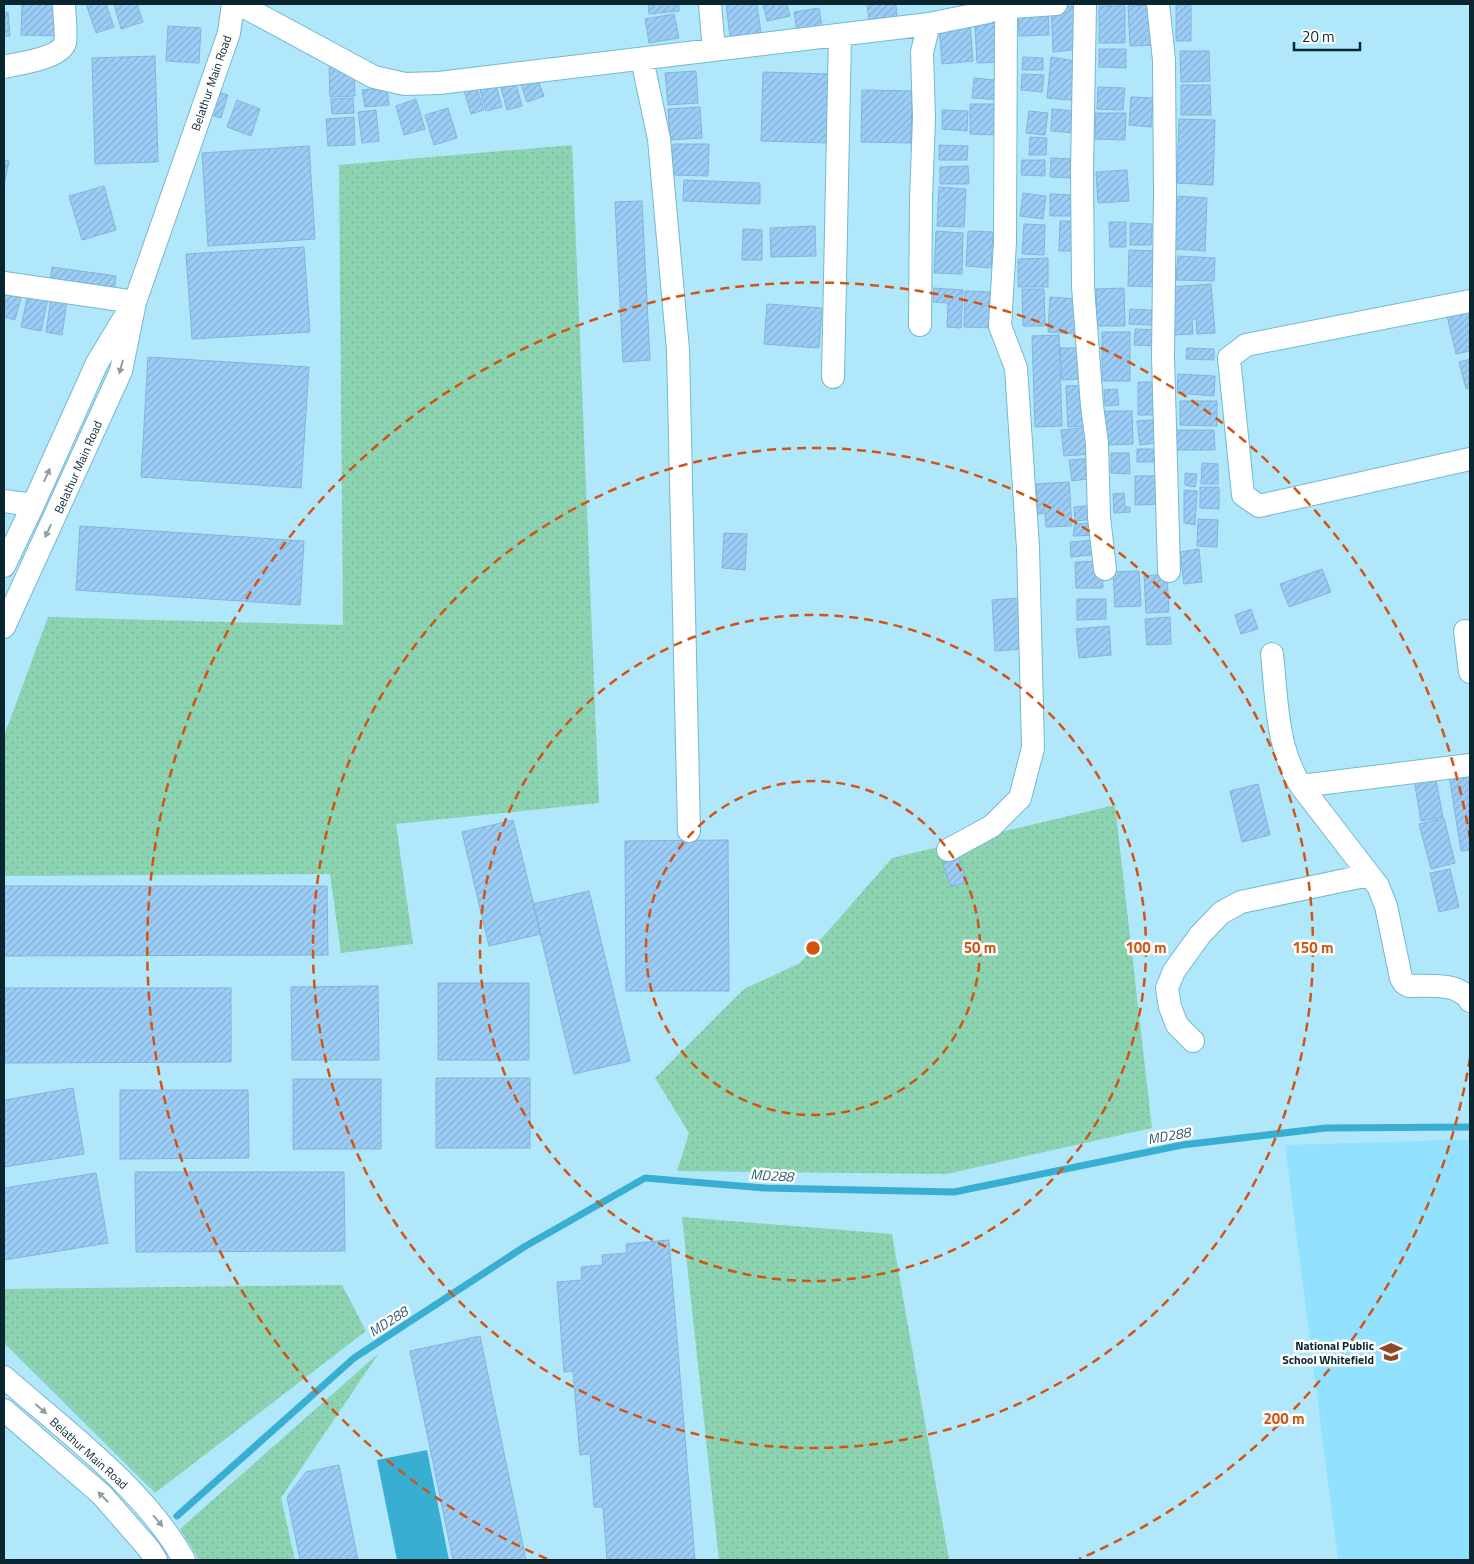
<svg xmlns="http://www.w3.org/2000/svg" width="1474" height="1564" font-family="'Titillium Web',sans-serif">
<style>
.built{fill:#92e1fe}
.grass{fill:url(#grass-dots)}
.water{fill:#39aed3}
.lines{fill:none;stroke-linecap:round;stroke-linejoin:round}
.stream{stroke:#39aed3;stroke-width:7}
.building{fill:url(#building-hatch);stroke:#83b4dc}
.minor-casing{stroke:#75b8d1;stroke-width:24}
.minor{stroke:#fff;stroke-width:22}
.oneway{fill:#909da2}
.ring{fill:none;stroke:#d25410;stroke-width:2.5;stroke-dasharray:9 6}
.labels{text-anchor:middle;dominant-baseline:central;stroke-width:5;stroke-linejoin:round;paint-order:stroke}
.street-label{font-size:12px;fill:#092630;stroke:#fefefe}
.poi-label{font-size:12px;font-weight:bold;fill:#092630;stroke:#fefefe;text-anchor:end}
.water-label{font-size:14px;font-style:italic;fill:#2d5c6d;stroke:#fefefe}
.centre{fill:#d25410;stroke:#fefefe;stroke-width:2.5}
.ring-label{font-size:15px;text-anchor:middle;font-weight:bold;fill:#d25410;stroke:#fefefe;stroke-width:5;stroke-linejoin:round;paint-order:stroke}
</style>
<defs>
<pattern id="grass-dots" width="8" height="8" patternUnits="userSpaceOnUse" patternTransform="scale(1.25)"><rect width="8" height="8" fill="#8cd3b2"/><path d="M2 2h.1M6 6h.1" fill="none" stroke="#77b599" stroke-width="1.8" stroke-linecap="round"/></pattern>
<pattern id="building-hatch" width="6" height="6" patternUnits="userSpaceOnUse" patternTransform="scale(1.25)"><rect width="6" height="6" fill="#9ccdf6"/><path d="M-1 1l2-2M0 6l6-6M5 7l2-2" fill="none" stroke="#85b0d3"/></pattern>
</defs>
<rect width="100%" height="100%" fill="#b1e7fb"/>
<path class="built" d="M1453,1140H1470V1560H1338L1285,1145Z"/>
<path class="grass" d="M572,145L599,803L396,824L413,944L341,953L330,874L4,876V736L48,617L343,625L339,165Z
M1115,805L1152,1128L946,1174L677,1171L689,1133L655,1078L744,989L800,963L892,858Z
M682,1217L892,1234L949,1560H719Z
M342,1285L366,1331L155,1493L4,1343V1289Z
M379,1353L281,1498L295,1560H199L180,1529Z"/>
<path class="water" d="M427,1450L449,1560H397L377,1460Z"/>
<g class="lines">
<path class="stream" d="M177,1516L354,1358L524,1247L645,1178L765,1188L954,1192L1182,1145L1326,1128L1470,1127"/>
</g>
<path class="building" d="M22,4H62L61,36L21,35Z
M86,4H106L114,27L96,33Z
M114,4H137L143,22L121,29Z
M648,4H679V11L649,14Z
M726,4H757L761,33L730,37Z
M763,4H787L790,16L767,21Z
M867,4H896L897,17L869,20Z
M1176,4H1191V41H1176Z
M1158,5L1159,45L1130,46L1128,6Z
M1080,6L1081,49L1053,52L1051,7Z
M1099,6H1125V43H1099Z
M819,8L822,27L797,31L794,12Z
M1048,11L1049,35L1019,36L1018,12Z
M8,12L10,36H4V13Z
M674,14L679,38L649,43L645,19Z
M1004,23L1005,62L977,63L975,24Z
M970,25L973,61L942,64L939,27Z
M168,26L201,28L199,63L166,61Z
M1099,49H1126V68L1099,67Z
M1180,51H1209L1210,81L1181,82Z
M155,56L158,162L95,164L92,58Z
M1023,57L1043,58V70H1022Z
M1051,57L1081,62L1080,101L1047,98Z
M354,67L355,96L330,97L329,68Z
M696,71L698,103L668,105L665,73Z
M535,72L544,96L527,102L519,78Z
M763,72L830,74L829,143L761,141Z
M1022,74L1044,75L1042,92L1021,90Z
M974,78L1005,81L1003,100L972,98Z
M515,80L522,106L507,110L500,84Z
M476,85L484,110L471,114L464,90Z
M496,85L502,107L486,111L480,90Z
M1181,85H1210L1211,115H1181Z
M387,87L389,105L365,107L362,90Z
M1098,87L1125,88L1123,110L1097,109Z
M862,90L912,91L911,143L861,142Z
M215,91L228,95L221,118L208,114Z
M1131,97L1153,98L1151,127L1129,125Z
M353,98L354,113L332,114L331,99Z
M416,99L425,129L404,135L396,106Z
M237,100L260,109L251,136L227,127Z
M970,104H1000V135L970,134Z
M700,107L702,138L670,140L668,109Z
M448,108L457,138L434,145L425,115Z
M1052,109L1076,111L1075,133L1051,131Z
M376,110L379,141L362,143L358,112Z
M942,110L968,111L967,131L942,129Z
M1029,111L1048,113L1045,135L1026,133Z
M1095,113H1126L1125,140L1095,139Z
M354,117L355,145L328,146L326,119Z
M1179,119L1215,120L1213,185L1177,183Z
M1030,137L1047,138L1046,155H1029Z
M673,144H709L708,176L672,175Z
M939,145L968,146L967,160H939Z
M309,146L315,239L208,246L202,153Z
M1051,158L1074,159V178L1050,177Z
M4,160L9,161L4,184Z
M1022,160H1045V176L1021,175Z
M968,166L969,184H940V167Z
M1127,170L1129,201L1098,203L1096,172Z
M684,180L760,183V204L683,201Z
M104,186L116,230L82,240L69,196Z
M939,187L966,189L964,227L937,226Z
M1023,193L1046,196L1043,219L1020,216Z
M1050,194L1075,195V216H1050Z
M1178,196L1207,198L1205,251L1175,249Z
M642,201L650,360L623,362L615,202Z
M1060,221H1078V251H1059Z
M1109,222H1126V247H1110Z
M1130,223L1152,224L1151,245H1130Z
M1024,224L1045,225L1044,255L1022,254Z
M815,226L816,256L771,257L770,228Z
M743,229L762,230V260H742Z
M936,231L963,233L962,274L934,273Z
M968,231L993,232L991,268L966,266Z
M304,247L310,332L192,339L186,254Z
M1129,250L1160,251L1159,287L1128,286Z
M1178,256L1215,258L1214,281L1176,280Z
M1048,258V287H1018V259Z
M52,267L116,276L114,291L50,282Z
M1211,284L1215,333L1197,334L1196,319H1192L1193,334L1174,335L1171,287Z
M934,288L963,290L961,328L947,327L948,303L933,302Z
M1124,288L1125,326H1097L1096,289Z
M1022,289H1044L1045,326H1023Z
M6,290L22,294L15,320L4,317V298Z
M965,291L992,292L991,328L964,327Z
M28,294L48,298L41,331L21,327Z
M1050,297L1077,299L1075,334L1048,332Z
M51,298L67,301L62,335L46,332Z
M767,304L822,308L819,348L764,344Z
M1130,309L1152,310V325L1129,324Z
M1470,311V351L1456,354L1447,316Z
M1135,329L1158,330L1157,346L1134,345Z
M1102,332H1130V381H1102Z
M1059,335L1062,426L1035,427L1032,336Z
M1060,348H1084L1086,379L1062,380Z
M1187,348L1214,349V360L1186,359Z
M148,357L309,367L301,488L141,477Z
M1470,359V388L1466,389L1459,362Z
M1178,374L1215,376L1214,396L1177,393Z
M1138,382H1155V415H1138Z
M1088,385L1091,426L1068,427L1066,386Z
M1117,389L1119,405L1105,406L1104,390Z
M1180,401H1217V426L1180,425Z
M1105,411H1132L1133,444L1107,445Z
M1153,420L1156,443L1140,445L1137,421Z
M1092,427V454L1064,456L1061,430Z
M1176,430H1214L1215,450H1176Z
M1137,449H1161V462H1137Z
M1111,453H1129L1130,474L1111,473Z
M1093,458L1096,478L1072,481L1069,460Z
M1202,463L1218,464V484H1201Z
M1185,473L1197,474L1195,487L1185,485Z
M1135,476H1161V504L1135,505Z
M1069,482L1072,526L1046,527L1045,513L1038,514L1036,484Z
M1200,487H1219V509L1200,508Z
M1184,490L1197,491L1195,525L1184,523Z
M1124,493L1125,507H1130V512L1114,513L1113,494Z
M1094,505L1096,519L1075,521L1074,507Z
M1198,519L1218,520L1217,547L1197,546Z
M1098,523V535L1073,536L1075,524Z
M80,526L304,541L300,605L76,590Z
M724,533L747,534L745,570L722,568Z
M1098,540L1099,554L1071,557L1070,542Z
M1199,549L1202,582L1184,584L1180,552Z
M1102,561L1103,588H1076L1075,562Z
M1322,569L1331,592L1289,607L1280,584Z
M1139,571L1141,606L1115,607L1113,572Z
M1167,574L1169,612L1146,613L1144,576Z
M1019,598L1022,649L995,651L992,600Z
M1077,599H1106V619L1077,620Z
M1251,609L1258,629L1241,634L1235,615Z
M1170,617L1171,644L1147,645L1145,619Z
M1109,626L1111,655L1079,658L1076,629Z
M1434,770L1443,817L1421,821L1413,774Z
M1470,772V850L1461,851L1449,775Z
M1258,784L1270,835L1242,842L1230,791Z
M1444,818L1455,863L1431,869L1419,824Z
M513,820L541,934L489,946L462,832Z
M728,840L729,991H626L625,841Z
M959,858L967,882L951,887L943,864Z
M1450,869L1459,907L1439,912L1430,873Z
M4,886H327L328,955L4,956Z
M589,891L630,1061L574,1074L533,904Z
M438,983H529V1060H438Z
M378,986L379,1060H292L291,987Z
M4,988H231V1062L4,1063Z
M436,1078H530V1148H436Z
M293,1079H381V1149H293Z
M73,1088L84,1154L4,1167V1100Z
M120,1090H248L249,1158L120,1159Z
M135,1172H344L345,1251L136,1252Z
M96,1173L108,1243L4,1260V1188Z
M669,1240L695,1560H607L603,1507H594L590,1454L580,1455L573,1371L564,1372L557,1282L582,1280L581,1267L603,1265L602,1255L627,1253L626,1244Z
M480,1336L526,1560H453L410,1351Z
M339,1465L358,1560H300L287,1497L306,1472Z"/>
<g class="lines">
<defs>
<path id="minor" d="M239,4L374,77L405,84L439,83L929,24L988,12L997,8L1056,4
M710,4L714,50
M1085,4L1082,171L1083,286L1092,406L1097,443L1099,517L1105,569
M1158,4L1164,60L1165,193L1163,356L1169,571
M642,59L659,139L678,350L689,831
M4,67C19,63 59,59 65,43C67,37 64,12 64,4
M4,283L135,302
M1470,301L1246,345L1229,358L1243,495L1259,506L1470,459
M920,325L921,199L924,118L922,52L929,24
M833,377L840,35
M4,501L33,505
M4,566L33,505L97,363L126,315
M4,627L121,371L135,302L229,33L233,4
M1465,631L1470,672
M1272,654C1277,699 1276,747 1301,786L1378,886L1386,906L1401,978L1404,983L1409,986C1429,986 1459,982 1470,1001
M1301,786L1470,765
M948,850L992,826L1020,798L1033,748L1028,548L1016,368L1000,326L1005,242L1006,8
M1193,1041L1177,1025L1170,1007L1167,988L1174,971L1200,935L1221,913L1241,902L1369,875
M4,1377C64,1430 146,1490 184,1560
M4,1410L102,1495L149,1549L156,1560"/>
</defs>
<use href="#minor" class="minor-casing"/>
<use href="#minor" class="minor"/>
</g>
<defs><path id="oneway-solid" d="M-6-.8H1V-3.2L6.5 0L1 3.2V.8H-6Z" transform="scale(1.25)"/></defs>
<g class="oneway">
<use href="#oneway-solid" transform="translate(121 367) rotate(105)"/>
<use href="#oneway-solid" transform="translate(47 475) rotate(-66)"/>
<use href="#oneway-solid" transform="translate(48 531) rotate(115)"/>
<use href="#oneway-solid" transform="translate(41 1409) rotate(41)"/>
<use href="#oneway-solid" transform="translate(103 1497) rotate(-135)"/>
<use href="#oneway-solid" transform="translate(158 1521) rotate(49)"/>
</g>
<g class="ring">
<circle cx="813" cy="948" r="167"/>
<circle cx="813" cy="948" r="333"/>
<circle cx="813" cy="948" r="500"/>
<path d="M1470 1058A666 666 0 0 1 1079 1559M547 1559A666 666 0 1 1 1470 838"/>
</g>
<defs>
<symbol id="school-bare" viewBox="-9 -9 18 18"><path d="M0-5L7-2L0 1L-7-2ZM-4 1L0 2.5L4 1V4Q0 6-4 4Z" fill="#8f4727" stroke="#fefefe" stroke-width="2.5" paint-order="stroke"/></symbol>
</defs>
<g fill-rule="evenodd">
<use href="#school-bare" x="1375" y="1336" width="32" height="32"/>
</g>
<g class="labels">
<g class="street-label">
<text transform="translate(211 83) rotate(-71)">Belathur Main Road</text>
<text transform="translate(78 467) rotate(-66)">Belathur Main Road</text>
<text transform="translate(89 1453) rotate(42)">Belathur Main Road</text>
</g>
<g class="poi-label">
<text x="1374" y="1345">National Public<tspan x="1374" dy="14">School Whitefield</tspan></text>
</g>
<g class="water-label">
<text transform="translate(1169 1135) rotate(-10)">MD288</text>
<text transform="translate(772 1175) rotate(3)">MD288</text>
<text transform="translate(388 1321) rotate(-33)">MD288</text>
</g>
</g>
<circle cx="813" cy="948" r="8" class="centre"/>
<g class="ring-label">
<text x="980" y="953">50 m</text>
<text x="1146" y="953">100 m</text>
<text x="1313" y="953">150 m</text>
<text x="1284" y="1424">200 m</text>
</g>
<rect width="1474" height="1564" fill="none" stroke="#092630" stroke-width="10"/>
<path d="M1294 42v8h66v-8" fill="none" stroke="#092630" stroke-width="2.5"/>
<text x="1302" y="42" font-size="15" fill="#092630" stroke="#fefefe" stroke-width="4" paint-order="stroke">20 m</text>
</svg>
